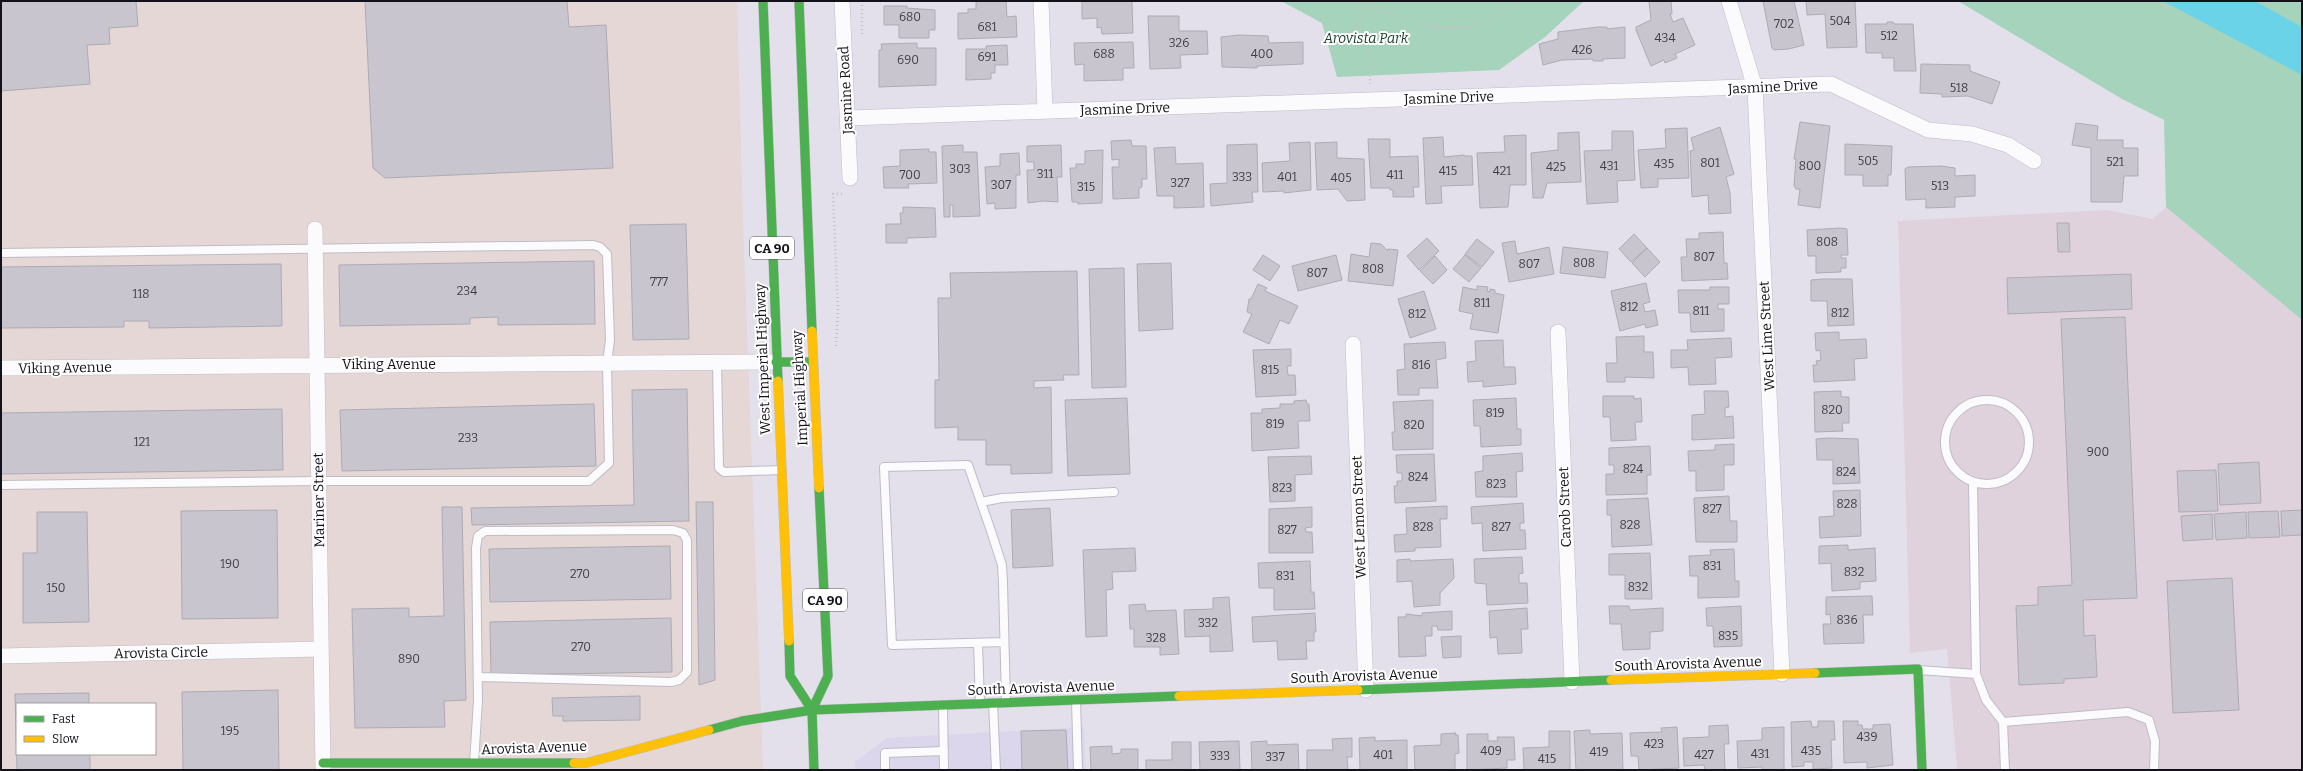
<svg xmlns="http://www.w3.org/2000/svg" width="2303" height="771" font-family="Bitter,serif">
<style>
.built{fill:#dbd6eb}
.industrial{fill:#e4d7d5;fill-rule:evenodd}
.education{fill:#e0d2dc}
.green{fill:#a6d3bc}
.water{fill:#6ad3e8}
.building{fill:#c8c5cf;stroke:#adabb4}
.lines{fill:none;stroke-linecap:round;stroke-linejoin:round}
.lane-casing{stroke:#bfbcc6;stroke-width:10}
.street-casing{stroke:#bfbcc6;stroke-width:16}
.fast-casing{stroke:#bfbcc6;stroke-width:10}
.slow-casing{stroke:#bfbcc6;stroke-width:10}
.path{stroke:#c2c1c5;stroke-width:2.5;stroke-dasharray:1 3;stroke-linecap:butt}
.lane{stroke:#fbfafc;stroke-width:8}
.street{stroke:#fbfafc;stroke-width:15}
.fast{stroke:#4caf50;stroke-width:9}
.slow{stroke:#ffc107;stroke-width:9}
.labels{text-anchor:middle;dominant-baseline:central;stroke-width:4;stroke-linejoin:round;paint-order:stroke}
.number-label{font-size:12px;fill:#403e46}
.shield{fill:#fff;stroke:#5a585e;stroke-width:1}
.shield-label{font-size:13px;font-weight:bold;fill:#131119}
.park-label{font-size:14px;font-style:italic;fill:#1a432b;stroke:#fff}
.street-label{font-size:14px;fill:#131119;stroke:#fff}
</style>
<rect width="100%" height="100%" fill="#e3e0ec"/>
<path class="built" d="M1084,727L1085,770H855V762L887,738Z"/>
<path class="industrial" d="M1,1H737L743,221L763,770H1ZM17,704H155V754H17Z"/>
<path class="education" d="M2166,207L2302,320V770H1957L1947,649L1910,653L1898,221L2107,210L2153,219Z"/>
<path class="green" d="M1281,1H1584L1545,37L1499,70L1337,77L1322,23Z
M1958,1H2302V320L2166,207L2164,120L2122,99Z"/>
<path class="water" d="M2163,1H2255L2302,27V75Z"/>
<path class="building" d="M1,1H136L138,26L109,28L110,44L87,45L90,84L1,91Z
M365,1H567L569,27L606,25L613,168L385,178L373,168Z
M976,1H1006L1007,17L1016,16L1017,37L958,39V13H968V9H976Z
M1082,1H1132L1133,33L1102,34L1101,27L1097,28V18L1082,19Z
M1649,1H1671L1672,14H1670L1673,22L1683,18L1695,45L1675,54L1677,58L1665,63L1664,60L1651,66L1636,30V27L1651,20Z
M1763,1H1794L1804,45L1789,49L1774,50L1772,48Z
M1806,1H1855L1857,47L1827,48L1825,14L1807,15Z
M884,6H907V8L935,10V30H929V38H899V25H884Z
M1148,16H1179V31H1207L1208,54L1180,55L1181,68L1150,69Z
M1887,22H1893L1894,24H1913L1916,71H1894V58H1882V53H1866L1865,24H1887Z
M1598,27H1607V29L1625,27V58L1603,59V61H1593V59L1562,60L1543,65L1539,44L1558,39V32Z
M1239,35L1268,36L1269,43L1303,42V64L1257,66V68L1222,67L1221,37Z
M1133,42L1134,68H1123V80L1084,81V64L1075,65L1074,43Z
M917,43V48H936V85L879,87V50H882L881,44Z
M1007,45L1008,65H995V73H991V79L966,80V49H986V46Z
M1921,64L1970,65V71L2000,82L1992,104L1968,96L1942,97V94L1920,93Z
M1800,122L1830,126L1820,208L1798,205L1800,189H1796L1794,185L1796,159H1794Z
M2076,123L2098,126L2097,140H2123V148H2138V176H2124L2122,202H2091V148L2072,145Z
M1720,127L1734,174L1726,177L1730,193L1731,213L1709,214L1708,195L1692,197L1690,151L1694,150L1691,138Z
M1687,128L1689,178L1658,179V187L1641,188L1638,150L1666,148L1665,129Z
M1612,131H1633L1635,180L1617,181L1618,202L1587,204L1584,151L1612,150Z
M1579,132L1581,182L1547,183L1543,198H1533L1531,153L1558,150V133Z
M1526,135V185H1510L1508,207L1480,208L1477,153L1505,152L1504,136Z
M1443,137L1444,157L1464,155V156H1472L1473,185L1441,186L1442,203L1426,204L1423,138Z
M1368,139H1390V157L1418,156L1419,187H1413L1414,197H1393V190H1390V188H1371Z
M1131,140L1132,146H1146L1147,179H1142V187L1139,188V198L1113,199L1112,167H1119V159L1112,160L1111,141Z
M1310,142L1311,190L1284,193V191L1263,192L1262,163L1290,161L1289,143Z
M1337,142V158L1364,159L1365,200L1347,201L1338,189L1317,190L1315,143Z
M1257,144L1258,192H1252L1253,202L1211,206L1210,184L1227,183V145Z
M1845,144L1892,146L1891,175H1888V186H1863V175H1845Z
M963,145V152H977L980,216L953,217V205H950V217H944L942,146Z
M1061,145L1062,177H1057L1058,202L1043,201L1028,203L1027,170H1034V162H1027V146Z
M1175,147L1176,164L1203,163L1204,207L1174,208V196H1157L1154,148Z
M929,149V152H936L937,183L908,184L909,188H884L883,167L900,166V150Z
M1103,150L1102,203L1078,204V202H1072L1070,168H1076V164H1085V151Z
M1019,153L1020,175H1016V208L995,209V203L987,204L985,167L1000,166V154Z
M1941,166L1955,168V176L1975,175V196L1955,197V207L1926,208V199L1906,200L1905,169L1908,167Z
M903,207L935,208L936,237L907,238V243H886V224H901L900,213H903Z
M2057,223H2069L2070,252H2058Z
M686,224L689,339L633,340L630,225Z
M1840,228L1847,229L1848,255H1841V258H1846V268H1841V272L1816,273V256H1808L1807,230Z
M1723,232L1724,263H1727L1728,279L1682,281L1681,257H1687L1686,239H1699V233Z
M1634,234L1647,248L1631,262L1619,249Z
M1427,238L1439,251L1419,270L1407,256Z
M1477,239L1494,252L1482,267L1465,254Z
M1515,241L1517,254L1549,247L1554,274L1509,282L1502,243Z
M1371,243L1381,244L1388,251V249L1398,250L1393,286L1348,281L1351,254L1369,257Z
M1563,247L1608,252L1605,278L1560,273Z
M1647,248L1660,262L1645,277L1632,263Z
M1263,255L1280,266L1270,281L1253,270Z
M1336,255L1342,280L1298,291L1292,266Z
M1465,255L1481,268L1469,282L1453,269Z
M1435,256L1447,270L1433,284L1420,271Z
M594,261L595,324L498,325V317L470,318V324L340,326L339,265Z
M1171,263L1173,329L1139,331L1137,264Z
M281,264L282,326L149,328V321H124V327L1,328V267Z
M1124,268L1126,387L1092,388L1089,269Z
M1077,271L1079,375H1063L1064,380L1034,381V388L1051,387L1052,473L1011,474V465H986V440H958V427L935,428V380H939L938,298H951L950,273Z
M2131,274L2132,309L2008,314L2007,278Z
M1823,279H1852L1854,325L1828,326L1827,301H1811V280Z
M1646,283L1650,302L1643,304L1645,312L1655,310L1658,325L1646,328L1645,324L1620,331L1611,291Z
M1258,284L1267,288L1265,291L1298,306L1289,324L1280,320L1269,344L1243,332L1252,314L1247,312L1249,299H1251Z
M1477,286L1488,287L1487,291L1490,292V289L1495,290V293L1504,295L1498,333L1470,329L1473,314L1459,311L1463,287L1477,290Z
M1710,287H1729V304H1718V309H1724V331L1691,332L1690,313H1679L1678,290H1710Z
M1424,291L1436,329L1410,338L1398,299Z
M2125,317L2137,598L2083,600L2084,636L2095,635L2097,677L2064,679V683L2019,685L2016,606L2038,605V587L2072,585L2061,319Z
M1839,332V340L1866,339L1867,358L1854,359L1855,380L1814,382L1813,365H1817L1816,361L1821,360L1820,350L1816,351L1815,333Z
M1644,336V352H1653L1654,378L1625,377V382H1607L1606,363H1617L1616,337Z
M1731,338L1732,357L1715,358L1716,384L1689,385L1688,367L1671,368V350H1688L1687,340Z
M1503,340L1504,367H1515L1516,384L1483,387V381L1468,382L1467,362L1476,361L1475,341Z
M1445,342L1446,358L1436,360L1438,388H1419V395H1398L1397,370L1405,369L1404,344Z
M1291,349V366H1287L1288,375H1295L1296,395L1256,397L1253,350Z
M687,389L689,521L472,525L471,508L634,505L632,390Z
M1704,391H1728L1729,407L1725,408V417L1733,416L1734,438L1692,440V415L1705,414Z
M1841,391V397H1849V423H1842L1843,431L1815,432L1814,392Z
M1603,396H1634V399L1641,398L1642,422H1635L1636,440L1611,441L1610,417H1603Z
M1127,398L1130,474L1068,476L1065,400Z
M1516,398L1517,429H1521V445L1481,447L1480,426H1474L1473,400Z
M1306,400L1307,404H1309L1310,421H1298L1299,448L1252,451L1251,413H1262V409L1280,408V404H1294V401Z
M1433,400V449L1393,450L1392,432H1395L1393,402Z
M594,404L596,466L342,471L340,410Z
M282,409L283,470L1,474V413Z
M1829,438L1858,439L1860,483L1833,484V460H1817L1816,439Z
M1734,444V465H1724V490L1696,491V471H1689L1688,451L1715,450V445Z
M1650,446L1651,475H1647V494L1606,495V474H1614V465H1609V448Z
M1522,453L1523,471L1516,472L1517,497H1476L1475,472L1483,471V456Z
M1434,454L1436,501L1395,503L1394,486H1397V481H1402V473H1397L1396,455Z
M1311,456L1312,474L1295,475V501L1270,502L1268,457Z
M2259,462L2261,503L2220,505L2218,464Z
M2216,470L2218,511L2179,512L2177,471Z
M1860,490L1861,536L1820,538L1819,517L1834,516L1833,491Z
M1729,496L1730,521H1737V542H1696L1694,498Z
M1648,498L1652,545L1612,547L1611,515H1607V500Z
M696,502H713L715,680L699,685Z
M1523,503L1524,523H1520V530H1525L1526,549L1483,551L1482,523L1472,524L1471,507Z
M1447,506V519H1440L1441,547L1415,548V551L1395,552L1394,535L1407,534L1406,508Z
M442,507H462L466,700L444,701L445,727L355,728L352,609L409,608V617L444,616Z
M1312,507V527L1305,528L1306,532H1312L1313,553H1269V509Z
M1050,508L1053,566L1013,568L1011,510Z
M277,510L278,618L182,619L181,511Z
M2302,510V535L2282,536L2281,511Z
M2278,511L2280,537L2249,538L2248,512Z
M37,512H87L89,622L23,623V553H37Z
M2246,512L2247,538L2216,540L2214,514Z
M2212,514L2213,539L2183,541L2181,516Z
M1848,545V550L1875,548L1876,581L1860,582V589L1832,591L1831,563L1819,564V546Z
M670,546L671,599L490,602L489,549Z
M1135,548L1136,571L1112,572L1113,589L1106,590L1107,636L1086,637L1083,550Z
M1734,549L1735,581H1739V597L1698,598V576H1690L1689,556L1711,555L1710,550Z
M1650,553L1652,599H1625V575H1609V554Z
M1522,557L1523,573L1519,574V583H1527L1528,603L1487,605L1486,584L1475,583L1474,559Z
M1410,559V561L1453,559L1454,578L1440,593V605L1414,607L1412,581L1397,582V560Z
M1310,561L1311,592H1314L1315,609L1274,610V588H1259L1258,563Z
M2232,578L2239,710L2173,713L2167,581Z
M1872,596L1873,615H1863L1864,643L1824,644L1823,624H1831L1830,614L1826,615V597Z
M1229,597L1233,651L1210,652V636L1185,637L1184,610L1213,609V598Z
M1145,604L1146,611L1176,610L1179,654L1160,655V647H1134V629H1130L1129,605Z
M1609,606H1629L1630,610L1663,608V631L1650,632V649L1623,650L1621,624H1610Z
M1741,606L1742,646L1714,647L1713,626H1707L1706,608Z
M1527,608L1528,629H1521L1522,653L1498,654L1497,637L1490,638L1489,611Z
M1452,611V630H1438L1437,626H1432V636H1425L1426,656L1399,657L1398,617H1406V614L1422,616V613Z
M1315,613L1316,632H1314V641H1306L1307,659L1278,660L1277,641L1253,642L1252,617Z
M671,618L672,672L491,675L490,622Z
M1461,636V657L1443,658L1441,637Z
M278,690L279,770H183L182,692Z
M89,693V704H17V754H90V770H17L15,694Z
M640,696V720L563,721V716H553L552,698Z
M1811,721L1812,727H1818V721H1834L1835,740H1831L1832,768L1813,769V762H1804V766L1792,767L1791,722Z
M1843,721H1858V725H1862L1863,729H1873V725L1890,724L1893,765L1867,768V762L1844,763Z
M1728,725L1729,744H1724L1725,770H1705L1704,765L1684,766L1683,738L1709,737V726Z
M1677,727L1679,768L1639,770L1638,756H1631L1630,733L1662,732L1661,728Z
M1784,727V770H1762V767L1738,768L1737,741L1762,740V728Z
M1066,730L1068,770H1022L1021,731Z
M1590,730V734L1622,733L1623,770H1576L1574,731Z
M1549,731H1570V770H1524L1523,748L1549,747Z
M1456,733L1455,735H1458L1459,753L1455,754V770H1415L1414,746L1441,745V734Z
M1467,734H1488V741H1498L1497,737H1514L1515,760H1507V768L1467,770Z
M1375,737V741L1407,740V770H1360L1359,738Z
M1352,738V757H1347L1348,770H1307V750H1333L1332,739Z
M1239,741L1240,770H1200L1199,742Z
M1267,741V745L1298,744L1299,770H1252L1251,742Z
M1172,742H1191V770H1146V760H1172Z
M1112,746V754L1121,753V749H1138V770H1091L1090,747Z"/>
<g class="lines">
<defs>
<path id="lane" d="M1,253L593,245L600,247L607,254L610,340L607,363L609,463L589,481H319L1,485
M717,362L719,468L724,472L781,470
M1945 442a42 42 0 1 1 84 0a42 42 0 1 1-84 0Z
M981,502L1002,498L1114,492
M1004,642L892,645L884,467L968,465L991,531L1002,565L1003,583L1006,702
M978,643L980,704
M1918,670L1976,674L1973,482
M1976,674L1986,700L2003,722L2005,770
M1076,701L1078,770
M993,703L996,770
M943,706L944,770
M2003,722L2128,712L2149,720L2155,741L2154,770
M474,763L478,700L476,548L478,536L485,531L673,530L683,533L687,540V672L679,680L671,682L478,677
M885,770V753L944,751"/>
<path id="street" d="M842,1L850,178
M1041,1L1045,111
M1729,1L1755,88L1782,674
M848,118L1831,84L1928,130L1972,134L2008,145L2034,161
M315,229L323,770
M1558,332L1572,682
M1353,344L1366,690
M1,368L776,362
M1,656L321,649"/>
<path id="fast" d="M763,1L778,381
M799,1L812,331
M776,362H813
M789,641L790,676L812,710
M1815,673L1918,669L1922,770
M1358,690L1611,680
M709,730L742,721L812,710L1179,696
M323,763H574
M814,770L812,710L828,676L819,488"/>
<path id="slow" d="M812,331L819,488
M778,381L789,641
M1611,680L1815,673
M1179,696L1358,690
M574,763H586L709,730"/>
</defs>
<use href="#lane" class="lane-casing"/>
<use href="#street" class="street-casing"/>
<use href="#fast" class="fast-casing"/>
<use href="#slow" class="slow-casing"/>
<path class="path" d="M862,1V36
M1354,1C1415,21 1462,50 1518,1
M1369,6L1348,38L1370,51V84
M836,346L838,310L833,194H844"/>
<use href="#lane" class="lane"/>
<use href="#street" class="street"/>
<use href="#fast" class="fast"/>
<use href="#slow" class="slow"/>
</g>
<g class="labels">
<g class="number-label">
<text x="910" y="17">680</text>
<text x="1840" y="21">504</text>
<text x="1784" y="24">702</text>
<text x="987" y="27">681</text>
<text x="1889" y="36">512</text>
<text x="1665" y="38">434</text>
<text x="1179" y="43">326</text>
<text x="1582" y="50">426</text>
<text x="1104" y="54">688</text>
<text x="1262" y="54">400</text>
<text x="987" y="57">691</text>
<text x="908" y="60">690</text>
<text x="1959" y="88">518</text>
<text x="1868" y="161">505</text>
<text x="2115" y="162">521</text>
<text x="1710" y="163">801</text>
<text x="1664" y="164">435</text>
<text x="1609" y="166">431</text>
<text x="1810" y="166">800</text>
<text x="1556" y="167">425</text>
<text x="960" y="169">303</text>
<text x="1448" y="171">415</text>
<text x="1502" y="171">421</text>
<text x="1045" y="174">311</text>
<text x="910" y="175">700</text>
<text x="1395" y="175">411</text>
<text x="1242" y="177">333</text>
<text x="1287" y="177">401</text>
<text x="1341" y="178">405</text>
<text x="1180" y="183">327</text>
<text x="1001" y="185">307</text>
<text x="1940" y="186">513</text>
<text x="1086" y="187">315</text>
<text x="1827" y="242">808</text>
<text x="1704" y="257">807</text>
<text x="1584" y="263">808</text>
<text x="1529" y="264">807</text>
<text x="1373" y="269">808</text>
<text x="1317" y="273">807</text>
<text x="659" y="282">777</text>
<text x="467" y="291">234</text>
<text x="141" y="294">118</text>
<text x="1482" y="303">811</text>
<text x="1629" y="307">812</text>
<text x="1701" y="311">811</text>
<text x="1840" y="313">812</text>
<text x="1417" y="314">812</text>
<text x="1421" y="365">816</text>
<text x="1270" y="370">815</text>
<text x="1832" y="410">820</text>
<text x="1495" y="413">819</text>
<text x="1275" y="424">819</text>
<text x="1414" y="425">820</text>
<text x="468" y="438">233</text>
<text x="142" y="442">121</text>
<text x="2098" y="452">900</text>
<text x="1633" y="469">824</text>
<text x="1846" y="472">824</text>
<text x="1418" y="477">824</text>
<text x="1496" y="484">823</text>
<text x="1282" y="488">823</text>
<text x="1847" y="504">828</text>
<text x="1712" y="509">827</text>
<text x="1630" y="525">828</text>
<text x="1423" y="527">828</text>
<text x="1501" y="527">827</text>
<text x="1287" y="530">827</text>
<text x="230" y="564">190</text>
<text x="1712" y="566">831</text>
<text x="1854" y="572">832</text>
<text x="580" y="574">270</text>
<text x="1285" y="576">831</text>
<text x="1638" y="587">832</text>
<text x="56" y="588">150</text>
<text x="1847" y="620">836</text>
<text x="1208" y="623">332</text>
<text x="1728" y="636">835</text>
<text x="1156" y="638">328</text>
<text x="581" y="647">270</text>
<text x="409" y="659">890</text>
<text x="230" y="731">195</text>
<text x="1867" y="737">439</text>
<text x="1654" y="744">423</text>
<text x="1491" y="751">409</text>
<text x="1811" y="751">435</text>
<text x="1599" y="752">419</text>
<text x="1760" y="754">431</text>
<text x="1383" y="755">401</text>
<text x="1704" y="755">427</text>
<text x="1220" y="756">333</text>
<text x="1275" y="757">337</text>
<text x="1547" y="759">415</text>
</g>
<g class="shield">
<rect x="750" y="237" width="44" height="22" rx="3"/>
<rect x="803" y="589" width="44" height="22" rx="3"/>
</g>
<g class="shield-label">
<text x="772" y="248">CA 90</text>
<text x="825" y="600">CA 90</text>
</g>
<g class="park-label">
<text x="1366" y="38">Arovista Park</text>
</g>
<g class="street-label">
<text transform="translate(1773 87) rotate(-3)">Jasmine Drive</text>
<text transform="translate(846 90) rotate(-93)">Jasmine Road</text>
<text transform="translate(1449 98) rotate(-2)">Jasmine Drive</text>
<text transform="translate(1125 109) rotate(-2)">Jasmine Drive</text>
<text transform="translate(1767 336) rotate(-93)">West Lime Street</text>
<text transform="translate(763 359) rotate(-92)">West Imperial Highway</text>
<text x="389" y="364">Viking Avenue</text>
<text transform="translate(65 368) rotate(-1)">Viking Avenue</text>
<text transform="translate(800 388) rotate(-93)">Imperial Highway</text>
<text transform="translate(319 500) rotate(-91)">Mariner Street</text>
<text transform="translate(1565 507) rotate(-92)">Carob Street</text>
<text transform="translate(1359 517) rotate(-92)">West Lemon Street</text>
<text transform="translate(161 653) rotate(-1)">Arovista Circle</text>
<text transform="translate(1688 664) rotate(-2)">South Arovista Avenue</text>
<text transform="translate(1364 676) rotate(-2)">South Arovista Avenue</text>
<text transform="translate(1041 688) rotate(-2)">South Arovista Avenue</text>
<text transform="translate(534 748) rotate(-2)">Arovista Avenue</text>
</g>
</g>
<rect width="2303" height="771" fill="none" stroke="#131119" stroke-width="4"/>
<rect x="16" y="703" width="140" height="52" fill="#ffffff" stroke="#a1a0a3"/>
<rect x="24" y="716" width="20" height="6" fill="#4caf50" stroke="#a1a0a3"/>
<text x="52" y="723" font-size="12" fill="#131119">Fast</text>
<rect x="24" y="736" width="20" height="6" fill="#ffc107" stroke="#a1a0a3"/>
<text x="52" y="743" font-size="12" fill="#131119">Slow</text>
</svg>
